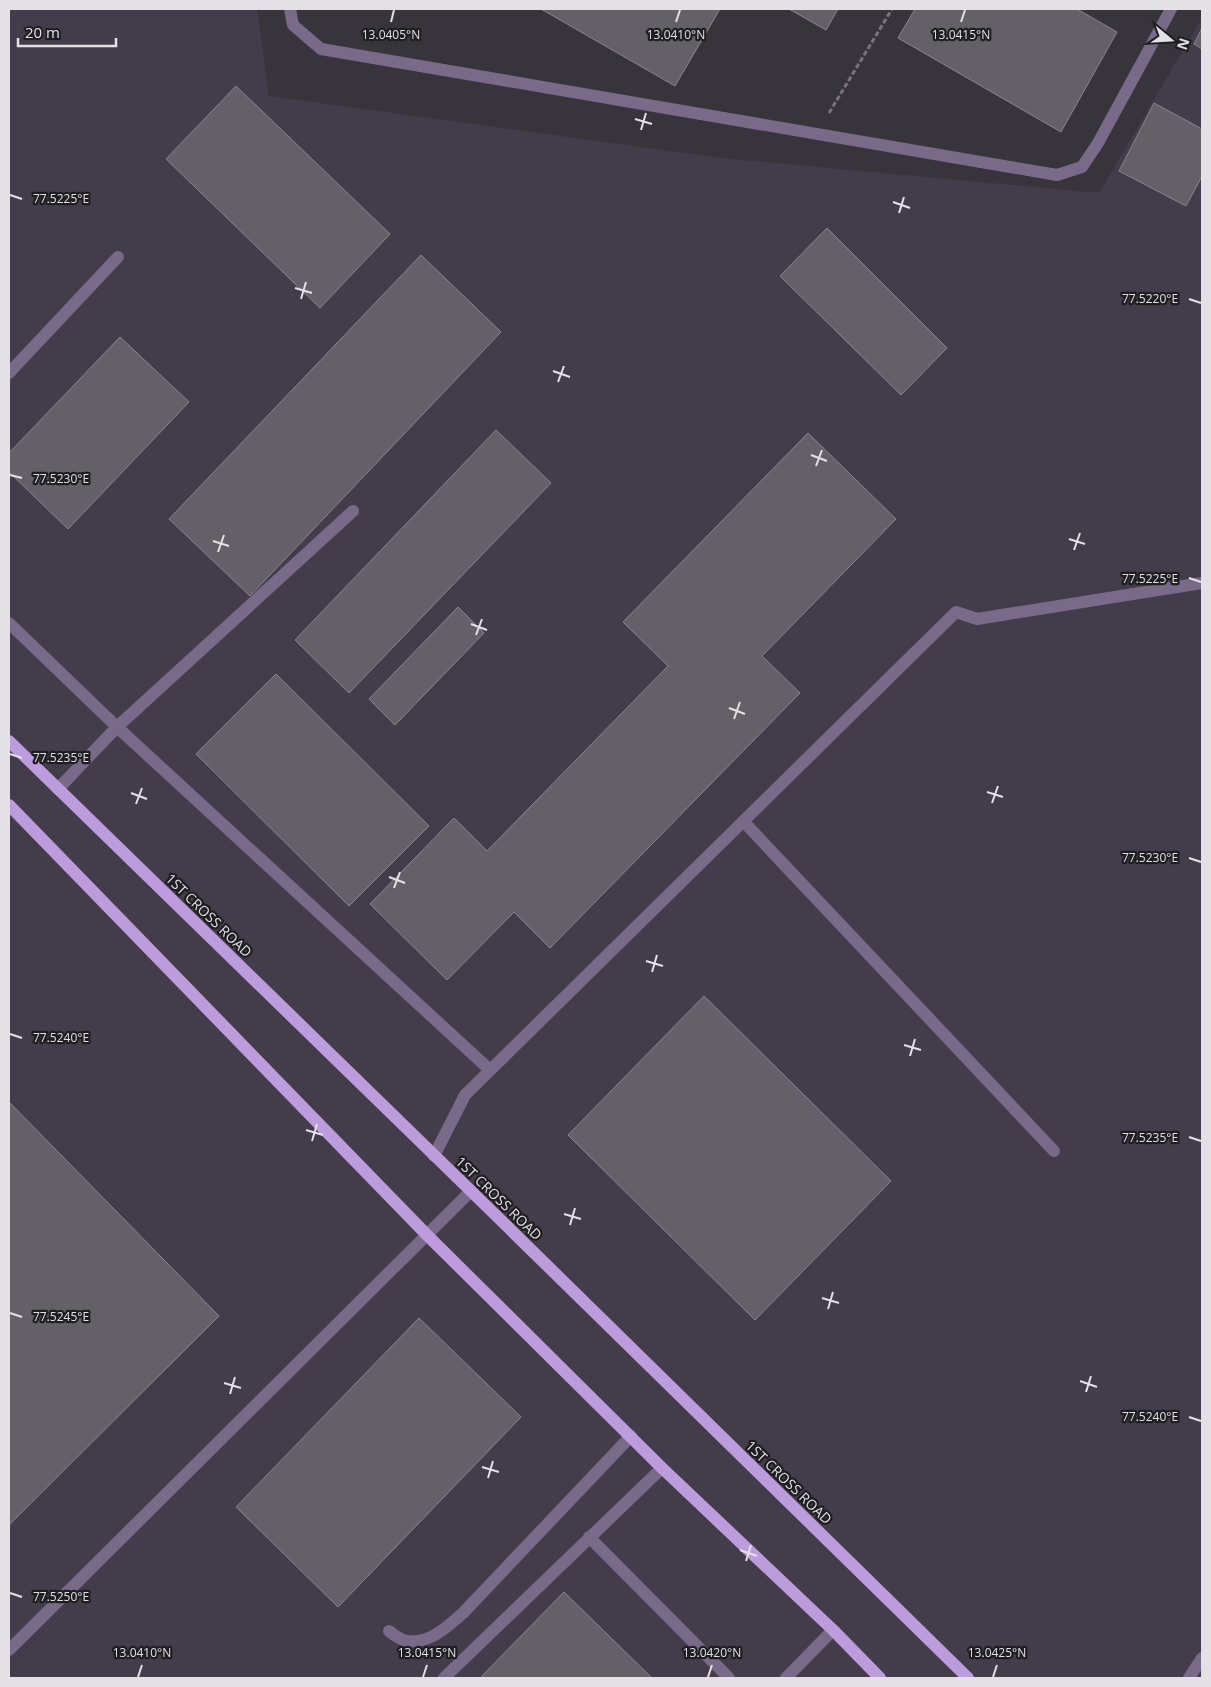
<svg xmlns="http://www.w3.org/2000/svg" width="1211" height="1687" font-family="'Open Sans',sans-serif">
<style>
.built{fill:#433c4a}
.building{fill:#646068;stroke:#8a858f}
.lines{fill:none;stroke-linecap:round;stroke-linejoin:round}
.path{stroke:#78747b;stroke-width:3;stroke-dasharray:5 2.5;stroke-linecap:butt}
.minor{stroke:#7a6a8a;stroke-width:12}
.major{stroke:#bd9cde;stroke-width:12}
.ticks{fill:none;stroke:#e3e1e6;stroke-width:2}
.labels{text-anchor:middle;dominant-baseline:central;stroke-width:4.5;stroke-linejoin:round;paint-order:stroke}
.street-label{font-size:14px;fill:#e3e1e6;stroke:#1e1d20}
.ticks-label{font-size:12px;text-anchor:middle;fill:#e3e1e6;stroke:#1e1d20;stroke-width:4.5;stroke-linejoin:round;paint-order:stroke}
</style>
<rect width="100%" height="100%" fill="#38343c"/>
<path class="built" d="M9,9H257L269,96L721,158L1099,193L1202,18V1678H9Z"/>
<path class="building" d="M541,9H720L675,86Z
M789,9H838L826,30Z
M915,9H1077L1117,32L1061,132L898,38Z
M1202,28V49L1194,44Z
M236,86L390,234L320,308L166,159Z
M1154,103L1202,129V176L1186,206L1119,171Z
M827,228L947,348L901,395L780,276Z
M421,255L501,332L250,596L169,519Z
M120,337L189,402L68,529L9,472V453Z
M496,430L551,483L349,693L295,640Z
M808,433L896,519L762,656L800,693L550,948L514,912L447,980L370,904L454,818L487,851L668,666L623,622Z
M458,607L484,633L395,725L369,699Z
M276,674L429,826L349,906L196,754Z
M704,996L891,1181L755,1320L568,1135Z
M9,1102L219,1316L9,1525Z
M419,1318L521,1417L338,1607L236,1507Z
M564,1592L652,1678H480Z"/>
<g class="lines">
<path class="path" d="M829,113L892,9"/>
<path class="minor" d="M290,9L293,25L321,49L1057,175L1082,167L1098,143L1171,9
M9,373L118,257
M9,623L117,727L353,511
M58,789L117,727L490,1070
M743,821L1054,1151
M434,1156L465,1095L956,612L977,619L1202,583
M589,1537L729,1678
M389,1631C394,1635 401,1640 407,1641C430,1644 447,1627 463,1613L631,1436
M9,1650L471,1191
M444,1678L662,1468
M786,1678L833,1630
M1189,1678L1202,1658"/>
<path class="major" d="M9,741L471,1191L968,1678
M9,805L427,1235L662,1468L833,1630L880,1678"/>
</g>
<path class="ticks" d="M391,22L394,10M676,22L680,10M961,22L965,10M635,119L652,124M641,130L646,113M10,195L22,199M893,202L910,208M899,213L904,197M295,288L312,293M301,299L306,282M1189,299L1201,303M553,371L570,377M558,382L564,366M811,455L827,461M816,466L822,450M10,475L22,478M1069,539L1085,544M213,541L229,546M1074,550L1080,533M218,552L224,535M1189,578L1201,582M471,624L487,630M476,635L482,619M729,708L745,714M734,719L740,702M10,754L22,758M987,792L1003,797M131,793L147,799M992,803L998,786M136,804L142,788M1189,858L1201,862M389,877L405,883M394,888L400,872M646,961L663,966M652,972L657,955M10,1034L22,1038M904,1045L921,1050M910,1056L915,1039M306,1130L323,1135M1189,1137L1201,1141M312,1141L317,1124M564,1214L581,1219M570,1225L575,1208M822,1298L839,1303M828,1309L833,1292M10,1313L22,1317M1080,1381L1097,1387M224,1383L241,1388M1086,1392L1091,1376M230,1394L235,1377M1189,1417L1201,1421M482,1467L499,1472M488,1478L493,1461M740,1550L757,1556M746,1561L751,1545M10,1593L22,1597M138,1677L142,1665M423,1677L427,1665M708,1677L712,1665M993,1677L997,1665"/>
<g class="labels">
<g class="street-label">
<text transform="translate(209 915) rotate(44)">1ST CROSS ROAD</text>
<text transform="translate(499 1198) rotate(44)">1ST CROSS ROAD</text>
<text transform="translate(789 1482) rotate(44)">1ST CROSS ROAD</text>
</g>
</g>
<g class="ticks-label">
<text x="391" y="39">13.0405°N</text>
<text x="676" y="39">13.0410°N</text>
<text x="961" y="39">13.0415°N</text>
<text x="61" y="203">77.5225°E</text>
<text x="1150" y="303">77.5220°E</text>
<text x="61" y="483">77.5230°E</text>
<text x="1150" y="583">77.5225°E</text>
<text x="61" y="762">77.5235°E</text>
<text x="1150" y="862">77.5230°E</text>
<text x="61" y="1042">77.5240°E</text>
<text x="1150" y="1142">77.5235°E</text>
<text x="61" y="1321">77.5245°E</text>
<text x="1150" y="1421">77.5240°E</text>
<text x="61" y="1601">77.5250°E</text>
<text x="142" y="1657">13.0410°N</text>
<text x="427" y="1657">13.0415°N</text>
<text x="712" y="1657">13.0420°N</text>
<text x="997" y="1657">13.0425°N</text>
</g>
<rect width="1211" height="1687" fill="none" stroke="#e3e1e6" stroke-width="20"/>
<g transform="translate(1171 40) rotate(108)" stroke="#1e1d20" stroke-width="4" paint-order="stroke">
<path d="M0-4L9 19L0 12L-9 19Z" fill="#e3e1e6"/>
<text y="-8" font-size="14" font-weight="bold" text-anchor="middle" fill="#e3e1e6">N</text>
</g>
<path d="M18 38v8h98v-8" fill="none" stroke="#e3e1e6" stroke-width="2.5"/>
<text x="25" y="38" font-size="15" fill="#e3e1e6" stroke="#1e1d20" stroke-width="4" paint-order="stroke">20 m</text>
</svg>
